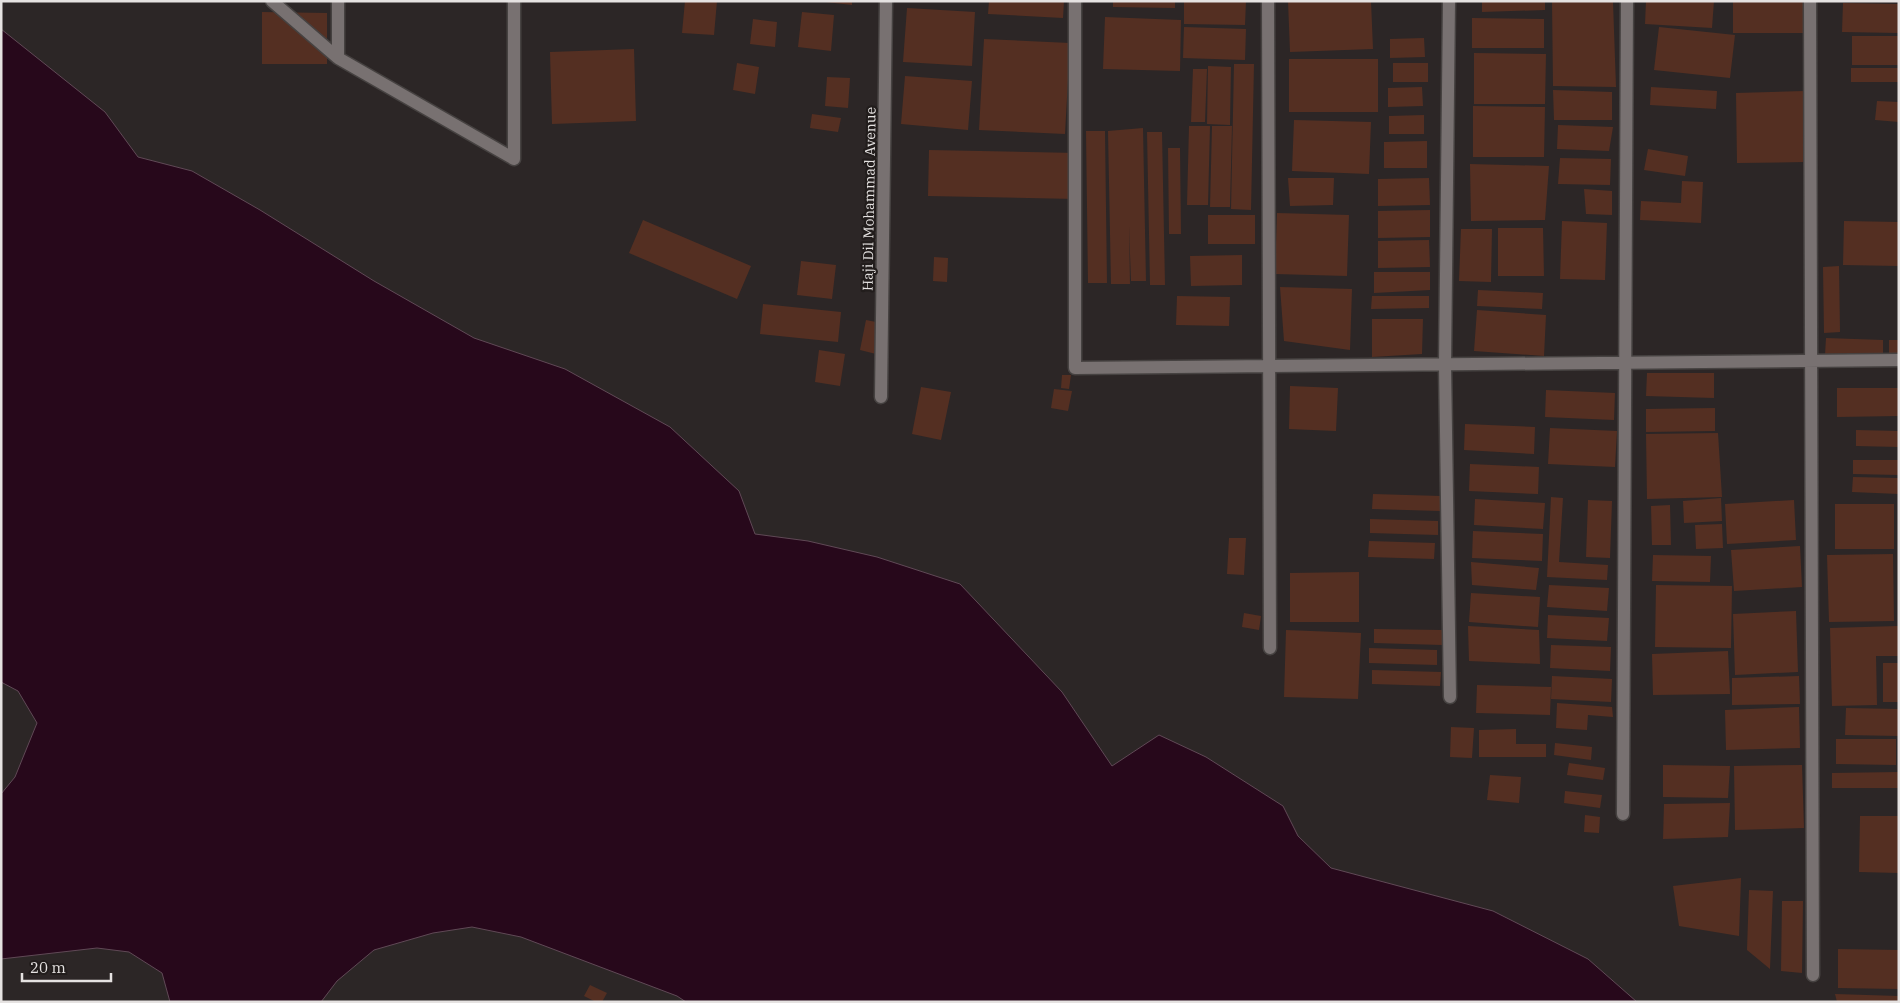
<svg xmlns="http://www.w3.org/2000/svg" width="1900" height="1003" font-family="'IBM Plex Serif',serif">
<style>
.water{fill:#27081b;stroke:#604956}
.building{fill:#542f22}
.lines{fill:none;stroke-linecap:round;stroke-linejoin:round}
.minor-casing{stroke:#464241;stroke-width:15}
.tertiary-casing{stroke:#464241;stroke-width:15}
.minor{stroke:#787171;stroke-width:12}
.tertiary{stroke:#787171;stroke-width:12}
.labels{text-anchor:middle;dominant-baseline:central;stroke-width:4.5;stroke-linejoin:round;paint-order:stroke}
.street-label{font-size:14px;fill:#e5e2e1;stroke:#221d1c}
</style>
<rect width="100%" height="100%" fill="#2c2626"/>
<path class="water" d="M1,29L105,112L138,157L192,171L260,210L374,281L474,338L565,369L670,427L739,491L755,534L808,541L877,557L960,584L1062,692L1112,766L1159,735L1206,757L1283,806L1298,836L1331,868L1493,911L1588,959L1637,1002H686L677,996L521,937L472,927L433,933L374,950L337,981L321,1002H170L162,973L129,952L97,948L1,959V794L15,777L37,723L18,691L1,682Z"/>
<path class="building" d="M685,1H717L714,35L682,33Z
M817,1H852V5Z
M989,1H1064L1063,18L988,14Z
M1113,1H1175V8L1113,7Z
M1184,1H1246L1245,25L1184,24Z
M1288,1H1371L1373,49L1290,52Z
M1482,1H1545V10L1482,12Z
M1646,1H1714L1712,28L1645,24Z
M1733,1H1804V33H1733Z
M1552,2H1613L1616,87L1553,86Z
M1843,3L1899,4V33L1842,32Z
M907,8L975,12L972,66L903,62Z
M262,12L327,13V64H262Z
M802,12L834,15L831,51L798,47Z
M1105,17L1181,20L1180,71L1103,69Z
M1472,18L1544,19V48H1472Z
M753,19L777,22L775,47L750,44Z
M1184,27L1246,29L1245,60L1183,58Z
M1659,27L1735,35L1730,78L1654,70Z
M1852,36H1899V65H1852Z
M1424,38L1425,57L1390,58V39Z
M984,39L1070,43L1065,134L979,130Z
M634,49L636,121L552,124L550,52Z
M1474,53L1546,54L1545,104H1474Z
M1289,59H1378V112H1289Z
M737,63L759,67L755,94L733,90Z
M1393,63H1428V82H1393Z
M1234,64H1254L1251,210L1231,209Z
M1208,66L1231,67L1230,125L1207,124Z
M1851,68H1899V82H1851Z
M1193,69H1207L1205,122H1191Z
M905,76L972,81L968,130L901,124Z
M827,77L850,78L848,108L825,106Z
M1422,87L1423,106L1388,107V88Z
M1651,87L1717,91L1716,109L1650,105Z
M1553,90L1612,92V120H1554Z
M1804,91L1806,162L1737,163L1736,93Z
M1877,101L1899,102V122L1875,120Z
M1473,106L1545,107L1544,157H1473Z
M812,114L841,118L838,132L810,128Z
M1424,115V134H1389V116Z
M1294,120L1371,122L1369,174L1292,171Z
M1558,125L1613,127L1609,151L1557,149Z
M1189,126H1210L1208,205H1187Z
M1212,126H1232L1230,207H1210Z
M1143,128L1146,281H1131L1129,226L1130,284H1111L1108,131Z
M1086,131H1105L1107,283H1088Z
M1147,132H1162L1165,285H1150Z
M1427,141V168H1384V142Z
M1168,148H1180L1181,234H1169Z
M1648,149L1688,156L1685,176L1644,170Z
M929,150L1077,153L1076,199L928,196Z
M1560,158L1611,159L1610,185L1558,184Z
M1470,164L1549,166L1545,220L1471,221Z
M1288,178H1334L1333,205L1290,206Z
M1429,178L1430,205L1378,206V179Z
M1682,181L1703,182L1701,223L1640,220L1641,201L1681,203Z
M1584,189L1612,191V215L1586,214Z
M1430,210V237L1378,238V211Z
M1277,213L1349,215L1347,276L1275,274Z
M1208,215H1255V244H1208Z
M643,220L751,266L737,299L629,253Z
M1562,221L1607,223L1605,280L1560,279Z
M1844,221L1899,222V266L1843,265Z
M1498,228H1543L1544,276H1498Z
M1461,229H1492L1491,282L1459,281Z
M1429,240L1430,267L1378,268V241Z
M1242,255V285L1191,286L1190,256Z
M934,257L948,258L947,282L933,281Z
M801,261L836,265L832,299L797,295Z
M1839,266L1840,332L1824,333L1823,267Z
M1374,272H1430V290L1374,293Z
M1280,287L1352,289L1350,350L1284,341Z
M1478,290L1543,293L1542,309L1477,306Z
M1177,296L1230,297L1229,326L1176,325Z
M1372,296H1429V308L1371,309Z
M763,304L841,312L838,342L760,334Z
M1477,310L1546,315L1544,356L1474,351Z
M1372,319H1423L1422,354L1372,357Z
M866,320L886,324L880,355L860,350Z
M1826,338L1883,340V358L1825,355Z
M1889,340H1899V356H1889Z
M819,350L845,354L840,386L815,382Z
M1647,373H1714V398L1646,396Z
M1062,375H1071L1069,389L1061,388Z
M1290,386L1338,388L1336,431L1289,429Z
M921,387L951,392L941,440L912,434Z
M1837,388H1899V416L1837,417Z
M1054,389L1072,391L1068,411L1051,408Z
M1546,390L1615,393L1614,420L1545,417Z
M1715,408V431L1646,432V409Z
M1465,424L1535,427L1534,454L1464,450Z
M1550,428L1617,431L1615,467L1548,464Z
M1856,430L1899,431V447L1856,446Z
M1718,433L1722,497L1647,499L1646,434Z
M1853,460H1899V475L1853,474Z
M1470,464L1539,467L1538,494L1469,491Z
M1853,477L1899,478V494L1852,492Z
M1373,494L1441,496L1440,511L1372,509Z
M1551,497L1563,498L1559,562L1608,565L1607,580L1547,577Z
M1721,498L1722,521L1684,523L1683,501Z
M1475,499L1545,503L1543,529L1474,525Z
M1588,500L1612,501L1610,558L1586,557Z
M1794,500L1796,540L1727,544L1725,504Z
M1835,504H1894V549H1835Z
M1670,505L1671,545H1652L1651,506Z
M1370,519L1438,521V535L1370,533Z
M1722,524L1723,548L1696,549L1695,525Z
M1473,531L1543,534L1542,561L1472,558Z
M1229,538H1246L1244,575L1227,574Z
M1369,541L1435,543L1434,559L1368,557Z
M1800,546L1802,587L1734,591L1731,550Z
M1893,554L1894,621L1829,622L1827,555Z
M1653,555L1711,556L1710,582L1652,581Z
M1471,562L1539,568L1536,590L1472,585Z
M1359,572V622H1290V573Z
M1549,585L1609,588L1607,611L1547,607Z
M1656,585L1732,586L1731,648L1655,647Z
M1471,593L1540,597L1538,627L1469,622Z
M1796,611L1798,672L1735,675L1733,614Z
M1244,613L1261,616L1259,630L1242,627Z
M1548,615L1609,618L1607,641L1547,638Z
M1468,626L1539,630L1540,664L1469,661Z
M1898,626L1899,656H1876L1877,705L1832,706L1830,628Z
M1374,629L1442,630V645L1374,643Z
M1286,630L1361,633L1358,699L1284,697Z
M1551,645L1611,647L1610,671L1550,668Z
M1369,648L1437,650V665L1369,663Z
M1728,651L1730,694L1653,695L1652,654Z
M1883,663H1899V702H1883Z
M1372,670L1441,672L1440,686L1372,684Z
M1552,676L1612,679L1611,702L1551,699Z
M1799,676L1800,704L1732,705V678Z
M1477,685L1551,687L1550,715L1476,713Z
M1557,703L1612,707L1613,717L1588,715L1587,730L1556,728Z
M1799,707L1800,748L1726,750L1725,710Z
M1846,708L1899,709V736L1845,735Z
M1451,727L1474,728L1472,758L1450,757Z
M1516,729V744H1546V757H1479V730Z
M1836,739H1896V765L1836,764Z
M1555,743L1592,747L1591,760L1554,755Z
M1569,763L1605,768L1603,780L1567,775Z
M1663,765L1730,766L1728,798L1663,797Z
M1802,765L1804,828L1735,830L1734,766Z
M1899,772V788H1832V773Z
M1490,775L1521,777L1519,803L1487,800Z
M1565,791L1602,795L1600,808L1564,803Z
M1730,803L1728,837L1663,839L1664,804Z
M1585,815L1600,817L1599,833L1584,832Z
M1860,816H1899V873L1859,872Z
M1741,878L1739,936L1679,926L1673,886Z
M1749,890L1773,891L1770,969L1747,950Z
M1782,901H1803L1802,973L1781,971Z
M1838,949L1899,950V989L1838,988Z
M590,985L607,993L602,1002H596L584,996Z
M1835,994L1899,996V1002H1837Z"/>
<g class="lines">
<defs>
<path id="minor" d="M272,1L338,58L514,159V1
M1075,1V368L1899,360
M1268,1L1270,648
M1449,1L1445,365L1450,697
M1810,1L1813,975
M338,58V1
M1623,814L1627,1"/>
<path id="tertiary" d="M881,397L886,1"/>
</defs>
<use href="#minor" class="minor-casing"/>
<use href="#tertiary" class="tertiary-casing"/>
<use href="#minor" class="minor"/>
<use href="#tertiary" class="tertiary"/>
</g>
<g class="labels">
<g class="street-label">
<text transform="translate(869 199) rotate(-89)">Haji Dil Mohammad Avenue</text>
</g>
</g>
<rect width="1900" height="1003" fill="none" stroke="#e5e2e1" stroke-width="5"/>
<path d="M22 973v8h89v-8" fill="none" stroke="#e5e2e1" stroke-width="2.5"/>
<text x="30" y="973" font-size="15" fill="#e5e2e1" stroke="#221d1c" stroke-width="4" paint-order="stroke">20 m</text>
</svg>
